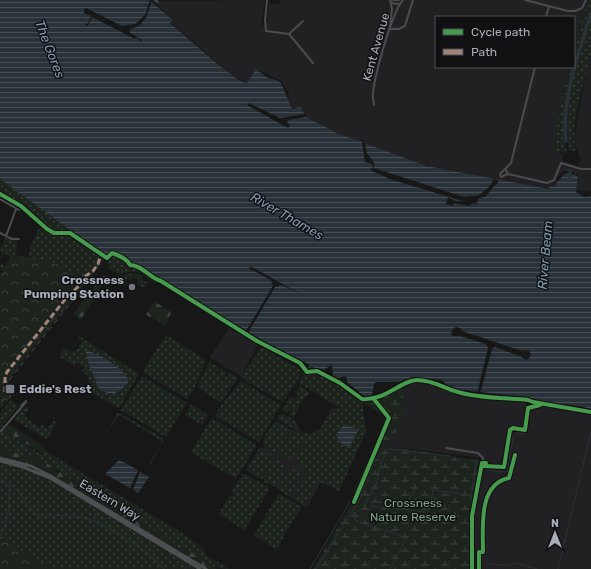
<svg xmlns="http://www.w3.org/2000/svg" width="591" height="569" font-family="Rubik,sans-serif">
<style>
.built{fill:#212123}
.grass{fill:url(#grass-dots)}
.forest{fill:url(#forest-firs)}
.wetland{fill:url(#wetland-marsh)}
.park{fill:url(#park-crowns)}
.water{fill:url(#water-rules)}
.pier{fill:#171717}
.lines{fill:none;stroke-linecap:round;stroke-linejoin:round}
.stream{stroke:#2a3239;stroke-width:1}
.river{stroke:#2a3239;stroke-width:3.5}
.minor{stroke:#4b4c50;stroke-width:2}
.primary{stroke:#4d4f52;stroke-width:3}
.rail{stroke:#4b4c4f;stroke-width:1;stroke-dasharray:5 4;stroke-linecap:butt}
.quiet{stroke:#a18479;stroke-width:3;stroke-dasharray:6 3;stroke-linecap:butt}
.cycleway-casing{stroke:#111113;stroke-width:6}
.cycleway{stroke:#469c4c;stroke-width:4}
.poi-dot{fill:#757880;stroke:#111113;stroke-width:1.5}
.labels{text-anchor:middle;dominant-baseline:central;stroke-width:3;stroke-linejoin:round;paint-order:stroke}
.street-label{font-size:12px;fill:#a8adb8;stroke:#111113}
.poi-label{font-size:12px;font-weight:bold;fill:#a8adb8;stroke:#111113;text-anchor:end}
.park-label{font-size:12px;fill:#7fa381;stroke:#111113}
.water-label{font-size:13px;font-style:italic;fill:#7f9bb3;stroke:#111113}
</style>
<defs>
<pattern id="grass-dots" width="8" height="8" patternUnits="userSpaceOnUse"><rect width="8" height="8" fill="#1d241e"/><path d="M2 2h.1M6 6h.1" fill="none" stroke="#3b413d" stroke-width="1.8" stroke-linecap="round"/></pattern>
<pattern id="forest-firs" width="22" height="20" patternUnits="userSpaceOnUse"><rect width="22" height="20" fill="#1d241e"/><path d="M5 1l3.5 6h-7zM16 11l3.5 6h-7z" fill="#3b413d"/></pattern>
<pattern id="wetland-marsh" width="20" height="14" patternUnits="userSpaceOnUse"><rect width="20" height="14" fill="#1d241e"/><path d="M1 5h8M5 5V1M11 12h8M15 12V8" fill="none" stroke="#3b413d"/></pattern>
<pattern id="park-crowns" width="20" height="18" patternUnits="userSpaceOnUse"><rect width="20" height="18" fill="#1d241e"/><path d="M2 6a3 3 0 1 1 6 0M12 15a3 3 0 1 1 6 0" fill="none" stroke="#3b413d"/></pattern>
<pattern id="water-rules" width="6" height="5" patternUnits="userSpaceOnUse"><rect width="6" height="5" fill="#2a3239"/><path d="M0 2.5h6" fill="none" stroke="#464d54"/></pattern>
</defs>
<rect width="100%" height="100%" fill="#171717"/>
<path class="built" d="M265,0L261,27L266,22L269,3L266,0H269V3L278,4L282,0H588L574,48V17H436V67H569L558,118L555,152L564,154L562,161L579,166L578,163L581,161L574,141L587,67L591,54V192L576,190L579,174L569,171H564L558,176L555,187L549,189L432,167L428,168L337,133L306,117L301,107L292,109L288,100L289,93L281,81L256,69L247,83L231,74L170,22L173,19L152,1Z
M229,328L258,345L241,376L211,359L210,357Z
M415,381L438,384L458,394L527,401L525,429L512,427L509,430L503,467L491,466V463L484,461L481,458L389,446L401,421L405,386Z
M551,405L591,413V569H474V514L482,473L486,469L506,471L512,432H526L529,409Z
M277,424L314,438L323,478L307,508L250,470Z"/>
<path class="grass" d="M588,0H591C591,16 591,40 591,55C584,82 569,125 576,151H569L567,135L564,138L567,153L555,152L558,118L569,67H574V48Z
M0,179L73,232H56L41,223L39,218L22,206L0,193Z
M39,228L54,235L67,236L97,254C98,261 96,264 92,269C81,282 66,268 55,263C47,260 37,260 29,258L30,247Z
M5,238L17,240L16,254L12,257L3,271L0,270V263L5,266L11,257L4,253L0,260L2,252L0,250Z
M112,255L149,275L153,280L158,281L156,283L136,271L119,274L109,269L106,258H108Z
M134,273L142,276L141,279L147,282L145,288L137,285L139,281L133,277L131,281L127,279L125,287L116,281L118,276Z
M166,335L206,360L195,387L187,399L144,373V369Z
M79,336L138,373V376L119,408L85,389L89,377L82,371L84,367L77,363L74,366L60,357V354L65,348L72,352L77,350L82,341L78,338Z
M266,346L299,363L308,373L317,371L339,383L362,400L366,432L339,491L318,481L301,469L297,463V457L305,442V436L278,419L277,417L282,413L295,421L301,432L311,434L320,429L332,408L339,409L340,408L299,383L303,373L301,368Z
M262,347L301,370L300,376L283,402L244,380L241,376Z
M209,362L219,367L211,386L220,368L227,372L215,389L229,373L238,378L221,402L218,401L197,387Z
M142,376L187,403L166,437L121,410Z
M241,381L281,405L259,442L215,416L222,404Z
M300,385L310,393L302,400L293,418L289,414L292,408L286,413L282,409L284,405L285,407L287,404L285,403L290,397L295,399L298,394L294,391H297Z
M11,400L19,406L0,428V413Z
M191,404L208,415L202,425L185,415Z
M28,406L29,409L24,416L40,428L42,425L47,429L55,420L50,415L55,418L56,425L48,438H45L14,420L22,409Z
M120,413L164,439L151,464L150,463L162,441L119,415L105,435L117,414Z
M212,418L257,445L236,479L191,452Z
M276,421L290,429V432L284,440L288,442L291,433L294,431L304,438L294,457L286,459L280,456V452L285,446L282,444L279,451L276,453L263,445L264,437Z
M3,431L42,455L44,454V450L177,530L195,542L204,550L206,555L229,569C215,569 208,565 199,554L195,556L99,496L96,492L72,480L68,476L33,457L29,458L8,450L0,449V435Z
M260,447L274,456L269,466L272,467V464L277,458L285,464V471L275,487L264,482V478L270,471L267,469L263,478L260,479L246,470Z
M0,462L17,465L52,481L196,569H54L0,538Z
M293,469L303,473L300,481L297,482L300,484L306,475L314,479L316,482V485L304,505L292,498L298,488L295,486L292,494L288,496L278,489L287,473Z
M243,474H246L268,487L269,490L244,530L219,514L229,496L231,495L236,497L232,493V490Z
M278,495H282L300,506L301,509L285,533L279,547L275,549L254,535Z"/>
<path class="forest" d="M103,276L108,277L81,320L73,314Z
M154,301L171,312L166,326L145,314L148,312Z
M8,426L13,427L44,446V454L3,431Z
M0,449L8,450L29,458H39L40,461L48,464L58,473L61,472L72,480L96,492L99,496L195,555L199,554L203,557L204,561L217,569H208L44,470L31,464L0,456Z"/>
<path class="wetland" d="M405,386L401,421L389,446L481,461L472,520L470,569H313L353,501L387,417L362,402V400L386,396Z"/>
<path class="park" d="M14,254C27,259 41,258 54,263C66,267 81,283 92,269C96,264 98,260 97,254L105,259L9,378V399L0,409V275Z
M0,538L54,569H0Z"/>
<path class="water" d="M0,0H149L173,20L170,23C184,34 235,82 247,83L256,69L268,78L276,80L281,83L292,109L301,107L306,117L337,133L424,165L427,167H432L549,189L550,186L555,187L557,182L566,173L578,176L576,192L584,197L591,196V409C570,403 547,404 527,397L462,390L451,387L441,380L413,377L398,382H376L374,384L372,395L364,396L347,382V378L344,376L339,378L333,376L332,364L324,370L311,367L309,369V364L285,354L112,250L107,257L0,179Z
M86,351C95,350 127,371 129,381C121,393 112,397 99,389L88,362Z
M344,424L358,430L349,448L341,443L336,435Z
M119,460L138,470L130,488L105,474Z
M140,472L149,477L138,493L133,490Z"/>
<path class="pier" d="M150,0H152L146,18L139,26L131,29L129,32L142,40L141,42L136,37L135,39L92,17L88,26L85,25L86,23L88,24L91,16L84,13V9L86,8L122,26L135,24L145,15Z
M249,103L280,118L305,114L306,117L288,120L287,123L290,125L288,128L247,105Z
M362,142L365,143L367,153L374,163V168L464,197L479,195L488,188L494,179L499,181L485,197L479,198L476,204L472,203L470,206L454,203L452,206L446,204L448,197L455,201L466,202L390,179L370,170L373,168L372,164L365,162Z
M252,267L304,296L282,285L275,287L248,333L246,331L273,286L271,280L252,270L251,271L249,268Z
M456,327L460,328L462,331L522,351L525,350L529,351L531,354L529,358L526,360L520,356L495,347L492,349L480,394H477L488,348L486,344L460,336H453L451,333L453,329Z"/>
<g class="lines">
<path class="stream" d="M574,176L577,171
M486,470L507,472L513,438L517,434L526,433L528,411
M0,479L9,485L14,486L35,514L40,516C55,516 72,514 87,519C107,525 151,552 164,569
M355,492L372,452
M409,500L416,488
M379,502L406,504
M471,503V495L477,459
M364,505L376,486L381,462L389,449L451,456
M371,506L426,512
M429,511L433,490L471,495
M352,513L356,521L402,536L406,540L390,569
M94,522L96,513
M0,539L9,510V485
M487,563L507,566L515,563L537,569
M185,569L186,567
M310,569L350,502
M316,569L359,500L382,441
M558,569L591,432"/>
<path class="river" d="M566,141C560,104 580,49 591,13
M570,178V171"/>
<path class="minor" d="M155,0L158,2
M267,0L265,20L266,31L289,34L313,63
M390,0L392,9L390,25
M392,0H399
M525,0L568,11H575L582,8L586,0
M391,3L399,4
M546,17L549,6
M389,29H399L405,26L413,0
M289,34L303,21
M374,105C374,101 372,97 373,93C375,74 392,12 403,0
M506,170L508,174L547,183L554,180L561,163L581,169H591
M501,177L500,174L511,163L535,67
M501,177L508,174
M0,199L19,210
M0,233L12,239H19
M6,236L16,209
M0,432L26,402V401L21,406
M446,448L478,453L483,458L472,516V569"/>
<path class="primary" d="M0,458L31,466L51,476L206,569
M0,461L23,467L50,478L200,569"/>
<path class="rail" d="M10,398V379L79,292"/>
<path class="quiet" d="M5,392V377L7,372L67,297L80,285L84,277L93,271L98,264L101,254"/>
<defs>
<path id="cycleway" d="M0,194L21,206L47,229L54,233H70L107,258L112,253C118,255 127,258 130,265C142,265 150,278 161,281L257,341L300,363L307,372L317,371L340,383L362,399C386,401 401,380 417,380C433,380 443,388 458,392C476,398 508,398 528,400L533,402L591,412
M354,502L389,418L373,398
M472,569V516L482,463H486L484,466L504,467L510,430L513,428L525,430L528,408L540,405
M479,569V552H483C483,527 478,484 509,478L515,455"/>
</defs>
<use href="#cycleway" class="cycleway-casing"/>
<use href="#cycleway" class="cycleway"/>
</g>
<g class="poi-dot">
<circle cx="132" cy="287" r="4"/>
<rect x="5" y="384" width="10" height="10" rx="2"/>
</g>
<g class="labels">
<g class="street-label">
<text transform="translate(376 47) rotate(-74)">Kent Avenue</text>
<text transform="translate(110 500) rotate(31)">Eastern Way</text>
</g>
<g class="poi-label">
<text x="124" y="280">Crossness<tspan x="124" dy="14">Pumping Station</tspan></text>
<text x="19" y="389" text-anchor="start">Eddie's Rest</text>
</g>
<g class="park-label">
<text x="413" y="503">Crossness<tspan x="413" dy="14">Nature Reserve</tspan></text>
</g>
<g class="water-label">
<text transform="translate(50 49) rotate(69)">The Gores</text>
<text transform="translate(287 216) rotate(30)">River Thames</text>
<text transform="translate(545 255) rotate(-85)">River Beam</text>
</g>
</g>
<rect x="435" y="16" width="140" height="52" fill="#111113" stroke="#4d4f55"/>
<rect x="443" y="29" width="20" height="6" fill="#469c4c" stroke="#4d4f55"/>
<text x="471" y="36" font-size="12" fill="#a8adb8">Cycle path</text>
<rect x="443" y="49" width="20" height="6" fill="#a18479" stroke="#4d4f55"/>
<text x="471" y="56" font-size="12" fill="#a8adb8">Path</text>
<g transform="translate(555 533)" stroke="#111113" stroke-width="3" paint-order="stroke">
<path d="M0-3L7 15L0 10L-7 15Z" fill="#a8adb8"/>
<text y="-6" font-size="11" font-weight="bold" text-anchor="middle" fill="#a8adb8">N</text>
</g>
</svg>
